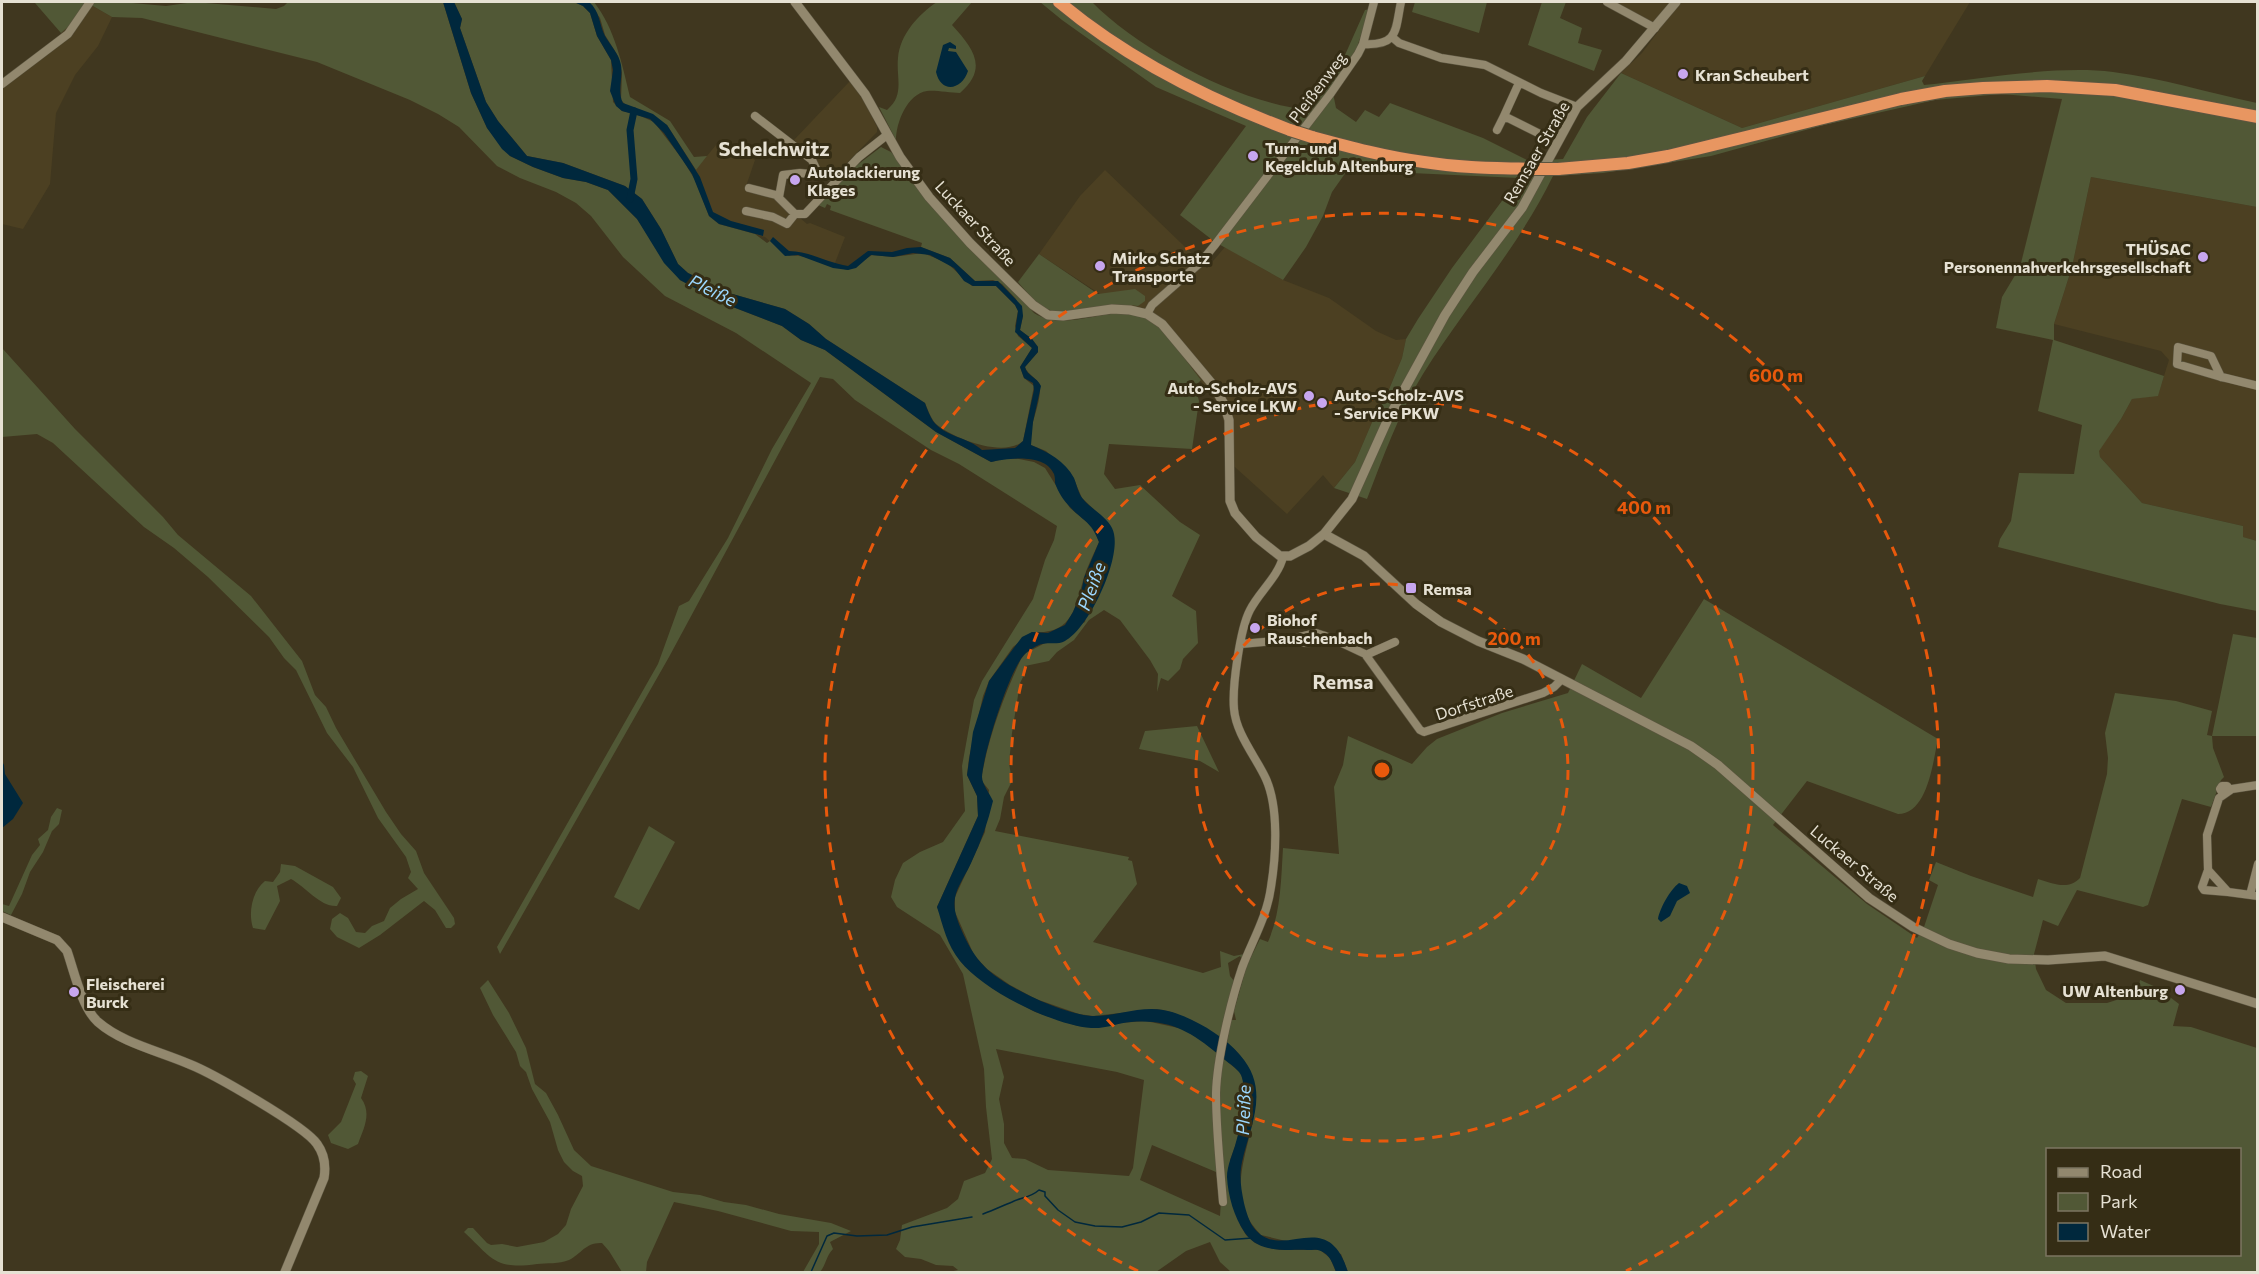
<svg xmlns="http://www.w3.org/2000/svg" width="2259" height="1274" font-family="Commissioner,sans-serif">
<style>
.built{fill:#4c4022}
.green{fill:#515836;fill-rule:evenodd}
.water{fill:#00283d}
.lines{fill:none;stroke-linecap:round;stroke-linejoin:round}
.stream{stroke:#00283d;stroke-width:1.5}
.canal{stroke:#00283d;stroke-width:7}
.minor-casing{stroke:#5c5540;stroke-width:9}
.tertiary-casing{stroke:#5c5540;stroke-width:10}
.trunk-casing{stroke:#5c5540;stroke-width:14}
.minor{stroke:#92886e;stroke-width:8}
.tertiary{stroke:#92886e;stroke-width:9}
.trunk{stroke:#e89661;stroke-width:12}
.trunk-bridge-casing{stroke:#5c5540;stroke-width:14;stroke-linecap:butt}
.trunk-bridge{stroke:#e89661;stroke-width:12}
.ring{fill:none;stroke:#e8590c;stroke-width:3;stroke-dasharray:10 8}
.poi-dot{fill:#c7a6ef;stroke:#352d15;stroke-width:2}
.labels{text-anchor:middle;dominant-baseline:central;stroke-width:6;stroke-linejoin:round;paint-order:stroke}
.poi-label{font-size:16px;font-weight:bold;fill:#e6e1d3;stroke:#352d15;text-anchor:start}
.street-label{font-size:16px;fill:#e6e1d3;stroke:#352d15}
.water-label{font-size:18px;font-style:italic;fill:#9bd7fe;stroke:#352d15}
.quarter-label{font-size:20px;font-weight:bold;fill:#e6e1d3;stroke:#352d15}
.centre{fill:#e8590c;stroke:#352d15;stroke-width:3}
.ring-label{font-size:18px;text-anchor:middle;font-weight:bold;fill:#e8590c;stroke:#352d15;stroke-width:6;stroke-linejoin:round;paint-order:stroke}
</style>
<rect width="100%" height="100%" fill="#40371f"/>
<path class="built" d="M86,2L112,17L98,46L75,75L56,113L50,184L23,229L2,224V86L65,39L61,33L70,25Z
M1611,2H1970L1925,76L1742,128L1621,73L1642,53L1660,29Z
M850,81L865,103L877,127V132L836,174L826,173L794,140Z
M721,139L755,160L745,189L776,197L807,224L810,223L845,237L833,268L780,250L765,237L719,224L709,216L692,174Z
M1105,170L1207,268L1225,247L1283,280L1329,298L1376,331L1396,340L1406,339L1402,358L1385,399L1373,420L1355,462L1334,488L1323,475L1287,514L1226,459L1224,423L1220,406L1162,331L1143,318L1132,315L1039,254L1080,196Z
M2091,177L2257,207V541L2242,537L2243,526L2142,503L2100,457L2098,451L2121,419L2132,399L2158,395L2169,360L2161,351L2054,324L2072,267Z"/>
<path class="green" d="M25,2H121L166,6L194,2L276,9L284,6L288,2H443L471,93L487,128L510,156L533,167L563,178L586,182L608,190L637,219L680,280L725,304L782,326L801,340L825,350L936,432L991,462L1007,458L1019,459L1034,462L1045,468L1070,508L1094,528L1099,542C1094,553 1088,565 1084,577C1075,609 1072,635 1032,632L1013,647L989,681L983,696L969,758L967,775L977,796L978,816L937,907L961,962L995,990L1035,1012L1078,1026L1146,1021L1183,1029L1201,1040L1241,1073L1244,1084L1243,1102L1237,1141L1230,1160L1240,1225L1246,1235L1255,1243L1270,1248L1280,1250H1320L1330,1258L1336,1272H1231L1220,1262L1210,1242L1186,1251L1156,1272H949L958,1270L953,1266L936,1265L921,1259L905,1257L896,1249L900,1240L902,1225L947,1208L958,1199L964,1181L985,1173L992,1159L986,1107L984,1069L963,974L940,935L897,907L891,897L895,880L903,863L920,852L943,842L965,811L962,766L974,700L982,681L1033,599L1045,560L1054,540L1057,526L959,464L931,450L855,400L833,379L820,377L669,657L500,954L497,947L658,664L679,606L689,601L728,538L772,449L811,383L736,333L665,296L623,257L591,216L576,203L556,192L520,178L497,166L459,127L438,114L410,100L317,62L142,18L112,17L86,2L70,25L61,33L35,3ZM996,1049L1117,1072L1144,1080L1133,1168L1129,1176L1048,1170L1025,1159L1012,1158L1004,1143V1124L999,1099L1004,1077ZM1152,1145L1216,1172L1221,1201L1220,1216L1140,1180Z
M454,2H574L583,6L590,13L597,36L611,60L613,102L622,111L631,113V115L635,116L636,114L654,122L683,160L695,180L709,216L719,224L755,234L767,243L770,241L789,256C802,253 832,267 848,270L872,255L893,257L923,253L947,263L972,286H996L1015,305L1018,311L1015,326L1018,336L1032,348L1020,367L1024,378L1034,386L1023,441C1004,458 954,439 936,424C931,419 928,410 925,403L826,339L809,324L785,309L729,293L688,273L678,264L661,229L642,199L625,186L563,163L527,156L498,121L486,102L460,28L462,19Z
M589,2H594C615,29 622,64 630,97L670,121L694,157L707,156L696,170L667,125L626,105L621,100L622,73L618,56L605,35L600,18Z
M937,2H972L952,25C973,48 989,68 960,93C950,93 936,90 927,91C907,94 896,123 896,140L879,107L887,110C905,95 896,78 898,58C900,34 919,14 937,2Z
M1040,2H1092C1140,51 1241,104 1310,110L1337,73L1365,10L1370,9L1357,47L1333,93L1336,108L1356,122L1365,110L1379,117L1390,103L1483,138L1529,161L1563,159L1587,117L1621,73L1742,128L1925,76L1922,81L1924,85C1982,79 2056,65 2113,72C2162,78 2209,93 2257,103V207L2091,177L2072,267L2054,324V340L2164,376L2158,396L2132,399L2121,419L2099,451L2100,457L2142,503L2243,526V537L2257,541V611L2220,604L1998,547L2000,539L2011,521L2019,473L2074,474L2082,425L2038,411L2053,340L1996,328L2002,297L2020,267L2062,99L2001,94L1935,100L1824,125L1711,156L1603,173L1553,176C1518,248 1465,307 1423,374C1399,413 1383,457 1367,499L1334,488L1355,462L1373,420L1385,399L1402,358L1406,339L1418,319L1452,268L1519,178L1411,173L1351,165L1332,192L1323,216L1306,247L1283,280L1215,242L1180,215L1246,126L1156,87L1062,20Z
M1415,2H1487L1479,33L1412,12Z
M1542,2H1566L1560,18L1582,28L1578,43L1602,50L1594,71L1528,45Z
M881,147L891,152L1034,313C1070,336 1116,297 1153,322C1167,332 1189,365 1201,380L1195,386L1199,401L1192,449L1109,444L1104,474L1115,489L1140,485L1180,522L1200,535L1172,596L1196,611L1198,643L1183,659L1180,669L1168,681L1161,678L1157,692L1158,674L1150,660L1120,620L1104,610L1089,620L1074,640L1057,652L1049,661L1025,666L1026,671L1020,683L1012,733L1009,763L1012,781L1004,797L1000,819L995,831L1129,857L1128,860L1132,861L1137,884L1093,942L1203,973L1221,967L1220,951L1234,956L1244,954L1242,959L1240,956L1228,963L1230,976L1235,982L1220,1038L1193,1021L1171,1012L1157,1009L1093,1016L1079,1014L1036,999L1010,985L987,969L974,955L955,912V897L985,832L989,790L981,780C988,738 1003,698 1021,659L1026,653L1085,622L1104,519L1082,498L1073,477L1046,451L1031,445C1028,426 1040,408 1040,389C1041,379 1028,376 1025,367L1038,352V347L1032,339L1020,330L1023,316L1016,299L1002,284L993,280L975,281L950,258L921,247L922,243L830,210L831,206L827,204L825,208L818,205L856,166Z
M1039,254L1098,294L1135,289L1145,296V301L1138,306C1110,301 1067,319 1045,308C1034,302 1026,291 1018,282Z
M2,348L75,429L163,517L178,535L251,596L280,633L302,661L315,695L326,707L336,728L386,812L401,834L416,851L424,873L454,918L455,924L451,928H446L435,910L424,901L380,935L359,948L337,937L330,929L332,919L340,913L348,918L356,932L365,933L372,926L384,921L390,908L401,899L418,889L408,878L411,872L406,857L378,818L353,767L327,733L296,670L284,658L269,637L208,577L174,548L144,527L53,443L37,434L2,437Z
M1704,599L1938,739C1933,761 1928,814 1898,814L1807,781L1773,825L1867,904L1917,938L1924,927L1938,885L1929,880L1936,862L1971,876L2033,897L2038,879C2052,883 2068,891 2080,878L2107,774L2108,758L2105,733L2115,693L2176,701L2212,711L2207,735L2212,736L2233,634L2257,638V736H2212L2213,748L2224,777L2221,780L2211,807L2182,799L2148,905L2143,907L2077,890L2058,926L2043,920L2034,954L2036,969L2046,990L2066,1003H2107L2138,993L2140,980L2158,988L2179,1004L2173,1026L2191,1027L2257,1048V1272H1348L1341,1254L1261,1235C1201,1175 1300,1101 1227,1043L1231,1020H1236L1234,1011L1247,965L1260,939L1268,942C1281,912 1281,880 1283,848L1339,854L1334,787L1343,765L1348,736L1412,764L1427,747L1437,739L1502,713L1568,693L1582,664L1641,698ZM2048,1150H2240V1254H2048Z
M1197,726L1219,772L1200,761L1139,749L1145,731Z
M57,808L62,810L59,824L52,831L43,852L30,872L22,894L11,915L2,911V904L9,906L32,855L40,845L38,839L48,830L51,817Z
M649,826L675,842L639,910L614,897Z
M281,864L295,866L333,887L341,898L337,906C320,907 306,887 291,879L277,886L280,901L265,930L253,928C248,913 252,891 265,881L273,882L280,872Z
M488,980L509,1013L526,1048L535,1084L546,1093L558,1115L574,1150L591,1166L673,1192L700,1195L724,1202L746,1205L779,1214L831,1223L851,1231L830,1242L833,1249C826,1256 826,1265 820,1272H803L819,1244V1232L791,1231L718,1211L674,1202L647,1262L646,1272H622L609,1251L602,1243C586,1242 581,1254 569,1260C559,1264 547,1263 537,1264C494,1270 492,1258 464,1232L468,1228H473L487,1243L491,1245L502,1244L517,1247L544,1242L558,1234L566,1225L571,1209L583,1186L582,1176L573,1171L564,1162L558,1150L550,1122L532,1089L526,1072L520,1066L516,1052L493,1015L480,988Z
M361,1071L368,1076L361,1098C372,1113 364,1128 358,1144L348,1149L331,1143L328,1135L341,1122L356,1084L353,1079L355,1072Z"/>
<path class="water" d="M443,2H454L462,19L460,28L486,102L498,121L527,156L563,163L625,186L642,199L661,229L678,264L688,273L729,293L785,309L809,324L826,339L925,403C927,409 930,416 933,421C945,437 968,437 982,450L1015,448L1023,441L1034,390L1033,383L1024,378L1020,367L1032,348L1015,332L1018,311L1015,305L996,286H973L964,281L954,268L930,255L913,253L893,257L871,255L856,268L848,270L833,268L798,255L785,256L770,241L773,237L789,251C809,251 828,263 848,266L868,251L892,252L907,248L921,247L950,258L975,281H998L1022,306L1023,316L1020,330L1032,339L1038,347V352L1025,367C1027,376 1037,377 1041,386L1033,422L1031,445C1048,452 1065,461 1074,478C1077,485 1078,493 1083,499C1091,509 1106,516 1112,528C1125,553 1089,629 1065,641C1058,645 1049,642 1042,644C1037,645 1030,650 1026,653C1010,666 983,755 982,777C982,784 990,794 993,801C988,822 981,842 972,861C967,873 957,886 955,898C953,909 957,919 961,929C967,943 974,956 985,967C1004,987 1063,1014 1091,1016C1118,1017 1144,1003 1172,1012C1195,1019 1224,1036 1240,1055C1271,1090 1250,1125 1242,1162C1239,1176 1241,1189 1244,1203C1246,1211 1249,1222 1254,1228C1282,1264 1327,1204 1348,1272H1336C1333,1264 1330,1255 1321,1251C1317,1249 1312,1250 1308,1250C1285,1249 1260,1254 1245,1233C1234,1217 1228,1196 1227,1177C1227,1165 1233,1154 1236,1142C1241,1128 1249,1083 1239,1072C1233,1065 1224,1060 1218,1054C1190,1031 1169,1019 1131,1022C1118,1023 1105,1029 1091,1028C1053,1025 984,991 960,961C947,945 943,926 937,907L978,816L977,796L967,775L973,732L989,681L1022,637L1032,632L1048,633L1065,625L1073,612L1081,593L1084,578L1099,542C1091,521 1084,522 1070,507C1064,501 1058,492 1055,483C1055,480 1055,477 1054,474C1045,453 1009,458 991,462L936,432L825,350L801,340L782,326L725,304L680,280L664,263L637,219L608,190L586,182L563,178L533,167L510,156L502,149L487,128L471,93Z
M574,2H589C600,11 599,24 605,36C611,46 619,54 621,65C623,78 617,92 623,103L653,114L667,125L700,177L713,212L731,221L764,230L763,236L719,224L709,216L692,174L664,133L650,119L622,111L616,106L610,91L613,70L611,60L597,36L590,13L583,6Z
M950,42L956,46V49L949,48L948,51L956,52L968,71C962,90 941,94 936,72L943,45Z
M2,761L4,765L5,774L23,803L13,819L2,828Z
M1679,883L1687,886L1690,893L1677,901L1670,916L1661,922L1658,919C1660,908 1670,890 1679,883Z"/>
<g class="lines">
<path class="stream" d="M983,1214C994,1210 1002,1206 1012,1202C1022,1197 1030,1198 1039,1190L1045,1192V1196L1058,1210L1075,1222L1095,1226L1122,1227L1141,1222L1159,1213L1189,1215L1225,1240L1252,1238
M811,1272L827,1236L834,1233L857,1236L887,1235L912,1227L972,1217"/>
<path class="canal" d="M630,199L634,179L630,130L634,111"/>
<defs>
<path id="minor" d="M1607,2L1655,28
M1392,37L1399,43L1441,58L1485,65L1541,93L1577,107
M1363,44C1399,46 1395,30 1401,2
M1519,83L1504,116L1540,134
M2,84L68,34L90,2
M755,116L812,160L819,175
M1497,130L1504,116
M749,188L776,195L795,214H805L859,157L887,135
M779,197L783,175L800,173L839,177
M746,211L773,217L787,224L795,214
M1147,314L1152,305L1201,262L1214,246L1331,93L1358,54L1363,44L1374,2
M2221,377L2211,356L2178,347L2177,364L2221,377L2226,378L2258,386
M1289,640C1304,643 1311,646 1325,636
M1241,644L1287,640L1316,633L1331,638L1365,654L1420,730L1424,732L1543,693L1554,687L1562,679
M1366,655L1395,642
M2223,794L2220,789L2222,786H2227L2230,790
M2208,870L2228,892L2204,890L2202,887L2208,870L2207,835L2219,798L2232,789L2258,785
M2228,892L2258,896
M2250,895L2258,864
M1223,1202C1220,1166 1216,1129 1216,1093C1217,1058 1231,1001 1242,968C1252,941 1267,917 1271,887C1276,856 1279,808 1266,779C1256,757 1236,734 1234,709C1232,687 1240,629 1250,610C1259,592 1278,577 1283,557"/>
<path id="tertiary" d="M795,2L865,94L900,157L929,197L970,243L1033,305L1048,315L1063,316L1112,309L1130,310L1147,314L1162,324L1213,385L1224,404L1229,420L1230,501L1235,513L1256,537L1280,556H1290L1309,546L1324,534L1352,499L1388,419L1445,315L1473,272L1522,208L1577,107L1626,61L1676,2
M1324,534L1364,556L1416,604L1441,622L1478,641L1523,659L1691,746L1718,765L1869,898L1913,927L1949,944L1977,953L2009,959L2048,960L2105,956L2258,1004
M2,917L57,940L67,951C74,971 82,1008 98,1022C122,1043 159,1051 189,1064C212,1073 305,1126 317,1144C325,1155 326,1166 324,1178L285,1272"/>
<path id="trunk" d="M1059,2C1127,59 1207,99 1290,130
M1312,137C1349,147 1386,157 1424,162C1461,168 1497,168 1534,169
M1558,169L1628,163L1668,156L1901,99L1945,91L1983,88L2047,86L2115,90L2258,117"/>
</defs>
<use href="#minor" class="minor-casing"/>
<use href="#tertiary" class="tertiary-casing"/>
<use href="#trunk" class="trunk-casing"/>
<use href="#minor" class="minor"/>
<use href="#tertiary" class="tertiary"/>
<use href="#trunk" class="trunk"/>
<defs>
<path id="trunk-bridge" d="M1290,130L1312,137
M1534,169H1558"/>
</defs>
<use href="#trunk-bridge" class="trunk-bridge-casing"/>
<use href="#trunk-bridge" class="trunk-bridge"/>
</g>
<g class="ring">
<circle cx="1382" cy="770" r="186"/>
<circle cx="1382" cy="770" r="371"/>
<path d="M1138 1271A557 557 0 1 1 1626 1271"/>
</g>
<g class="poi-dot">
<circle cx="1683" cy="74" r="6"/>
<circle cx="1253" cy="156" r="6"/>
<circle cx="795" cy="180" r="6"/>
<circle cx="2203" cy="257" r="6"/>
<circle cx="1100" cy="266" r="6"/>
<circle cx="1309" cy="396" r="6"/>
<circle cx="1322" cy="403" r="6"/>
<rect x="1405" y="582" width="12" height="12" rx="3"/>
<circle cx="1255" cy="628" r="6"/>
<circle cx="2180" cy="990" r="6"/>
<circle cx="74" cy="992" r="6"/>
</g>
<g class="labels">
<g class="poi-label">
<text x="1695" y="74">Kran Scheubert</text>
<text x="1265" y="147">Turn- und<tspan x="1265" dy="18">Kegelclub Altenburg</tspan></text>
<text x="807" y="171">Autolackierung<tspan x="807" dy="18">Klages</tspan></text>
<text x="2191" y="248" text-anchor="end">THÜSAC<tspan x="2191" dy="18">Personennahverkehrsgesellschaft</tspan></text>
<text x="1112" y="257">Mirko Schatz<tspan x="1112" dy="18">Transporte</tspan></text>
<text x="1297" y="387" text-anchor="end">Auto-Scholz-AVS<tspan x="1297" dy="18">- Service LKW</tspan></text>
<text x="1334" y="394">Auto-Scholz-AVS<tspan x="1334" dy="18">- Service PKW</tspan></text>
<text x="1423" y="588">Remsa</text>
<text x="1267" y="619">Biohof<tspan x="1267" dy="18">Rauschenbach</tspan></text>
<text x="86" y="983">Fleischerei<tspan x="86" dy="18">Burck</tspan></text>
<text x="2168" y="990" text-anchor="end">UW Altenburg</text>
</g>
<g class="street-label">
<text transform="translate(1317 87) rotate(-53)">Pleißenweg</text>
<text transform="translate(1536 152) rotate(-60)">Remsaer Straße</text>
<text transform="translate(976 223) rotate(47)">Luckaer Straße</text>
<text transform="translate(1474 702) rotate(-18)">Dorfstraße</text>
<text transform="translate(1855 863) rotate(40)">Luckaer Straße</text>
</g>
<g class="water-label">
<text transform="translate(713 290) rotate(26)">Pleiße</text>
<text transform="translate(1091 586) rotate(-70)">Pleiße</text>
<text transform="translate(1243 1110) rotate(-88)">Pleiße</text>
</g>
<g class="quarter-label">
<text x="774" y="148">Schelchwitz</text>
<text x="1343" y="681">Remsa</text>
</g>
</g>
<circle cx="1382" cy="770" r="9" class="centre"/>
<g class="ring-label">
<text x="1776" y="382">600 m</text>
<text x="1644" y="514">400 m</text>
<text x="1514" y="645">200 m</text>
</g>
<rect width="2259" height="1274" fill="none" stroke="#e6e1d3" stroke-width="6"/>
<rect x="2046" y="1148" width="195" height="108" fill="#352d15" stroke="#7c7561" stroke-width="1.5"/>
<rect x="2058" y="1168" width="30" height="9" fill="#92886e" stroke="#7c7561" stroke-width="1.5"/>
<text x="2100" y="1178" font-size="18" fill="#e6e1d3">Road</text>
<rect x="2058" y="1193" width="30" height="18" fill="#515836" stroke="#7c7561" stroke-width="1.5"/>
<text x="2100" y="1208" font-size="18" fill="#e6e1d3">Park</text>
<rect x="2058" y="1223" width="30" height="18" fill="#00283d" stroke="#7c7561" stroke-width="1.5"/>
<text x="2100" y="1238" font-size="18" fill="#e6e1d3">Water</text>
</svg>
